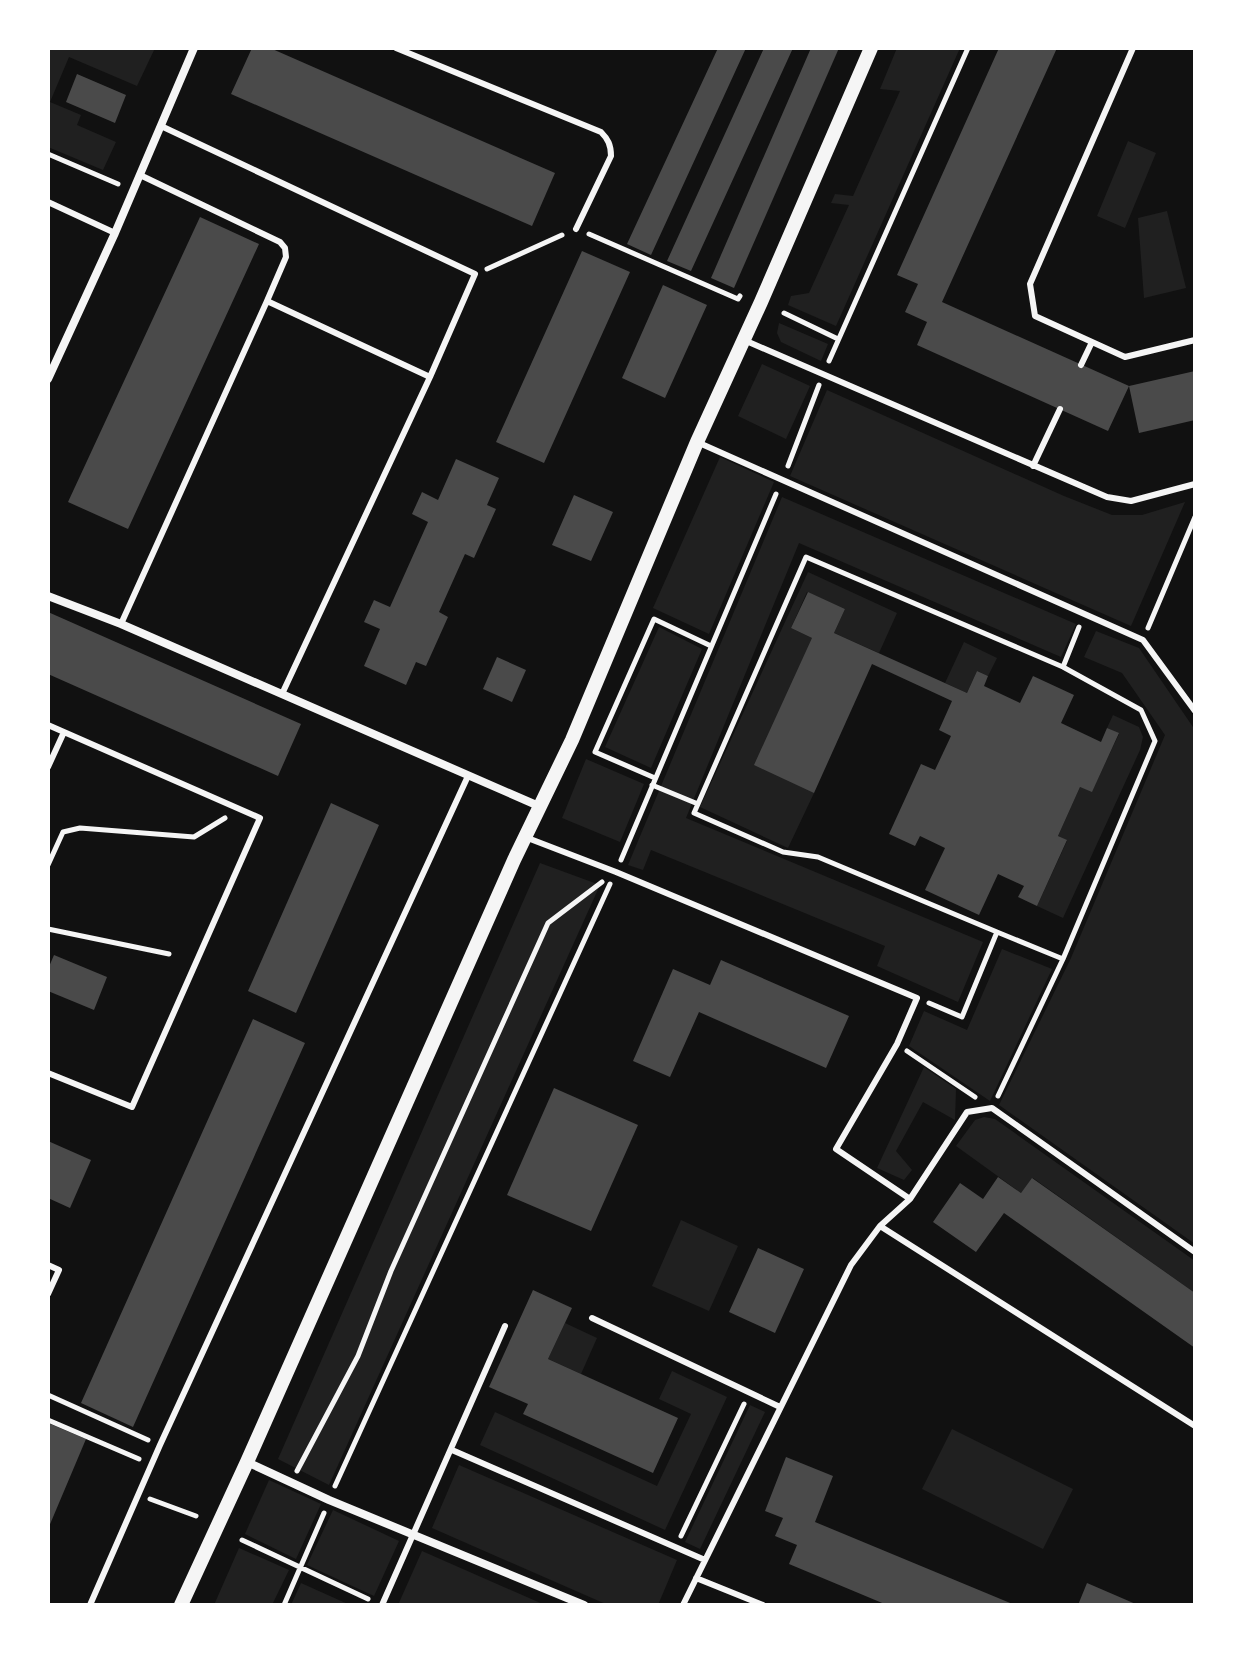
<svg xmlns="http://www.w3.org/2000/svg" width="1243" height="1653" font-family="'Noto Serif',serif">
<style>
.green{fill:#202020}
.building{fill:#4a4a4a}
.lines{fill:none;stroke-linecap:round;stroke-linejoin:round}
.path{stroke:#f5f5f5;stroke-width:5}
.service{stroke:#f5f5f5;stroke-width:6}
.minor{stroke:#f5f5f5;stroke-width:8}
.tertiary{stroke:#f5f5f5;stroke-width:14}
</style>
<rect width="100%" height="100%" fill="#111"/>
<path class="green" d="M48,48H155L137,86L69,57L50,102L81,115L77,125L116,142L103,170L48,147Z
M897,48H960L836,326L788,305L791,296L809,293L849,205L831,203L835,194L853,196L900,91L880,89Z
M1128,141L1156,153L1125,228L1097,216Z
M1167,211L1186,288L1144,298L1138,218Z
M779,323L828,344L821,361L781,342L777,333Z
M762,364L810,386L786,439L738,416Z
M827,390L1064,496L1112,515H1142L1185,502L1131,626L790,476Z
M720,457L774,482L709,634L653,608Z
M782,497L1076,624L1061,657L799,543L686,818L983,942L958,1002L877,966L885,946L651,850L643,870L628,865Z
M808,572L897,613L879,653L834,633L845,609L807,592L791,628L812,638L814,793L788,848L700,807Z
M659,627L702,649L651,768L605,747Z
M1096,631L1139,648L1195,730V1244L999,1105L1071,958L1165,735L1122,673L1084,657Z
M964,642L997,658L988,676L977,671L967,693L945,683Z
M1113,715L1139,727L1143,737L1140,750L1063,918L1037,906L1067,841L1058,836L1080,787L1092,791L1119,734L1107,728Z
M586,759L644,784L620,842L562,818Z
M540,863L600,885L329,1485L278,1459Z
M1002,949L1052,969L990,1101L909,1046L924,1011L967,1030Z
M924,1067L956,1089L955,1120L923,1102L896,1151L912,1170L904,1180L877,1168Z
M984,1117L995,1119L1195,1261V1293L1033,1178L1021,1193L956,1146L975,1120Z
M681,1220L738,1246L709,1311L652,1286Z
M565,1323L597,1338L581,1374L548,1359Z
M672,1371L727,1397L665,1530L480,1445L495,1412L657,1486L691,1414L659,1399Z
M750,1405L765,1412L700,1549L685,1542Z
M952,1429L1073,1489L1043,1549L922,1489Z
M459,1465L677,1560L658,1605H608L432,1528Z
M269,1480L321,1504L296,1559L245,1534Z
M333,1510L399,1541L374,1596L307,1565Z
M239,1548L289,1570L272,1605H214Z
M422,1551L545,1605H398Z
M301,1583L350,1605H291Z"/>
<path class="building" d="M252,48H270L555,173L532,226L231,94Z
M718,48H746L651,255L627,244Z
M764,48H793L691,271L667,261Z
M811,48H839L734,288L711,278Z
M999,48H1057L942,302L1129,386L1195,371V420L1139,433L1129,386L1108,431L917,345L927,322L905,312L918,284L897,275Z
M77,74L126,95L115,123L66,102Z
M200,217L259,244L128,529L68,502Z
M582,251L630,272L544,463L496,442Z
M663,285L707,305L665,398L622,378Z
M456,459L499,478L487,505L496,509L474,558L465,554L439,612L448,617L426,666L416,662L406,685L364,666L380,629L364,622L374,600L390,607L428,522L412,514L422,492L438,500Z
M574,495L613,512L591,561L552,545Z
M808,592L845,609L834,633L967,693L977,671L988,676L984,686L1020,703L1033,676L1074,695L1061,723L1101,742L1107,728L1119,733L1092,792L1080,787L1058,836L1067,840L1037,906L1018,897L1024,886L998,874L979,915L925,890L945,848L920,836L915,846L889,834L921,764L935,770L951,736L939,730L952,701L872,664L814,793L754,765L812,638L791,628Z
M48,612L301,724L278,776L48,674Z
M497,657L526,670L512,702L483,689Z
M331,803L379,825L296,1013L248,991Z
M54,955L107,977L94,1010L48,991V969Z
M721,960L849,1016L826,1068L699,1012L670,1077L633,1061L673,969L710,985Z
M253,1019L305,1043L133,1427L81,1403Z
M554,1088L638,1125L591,1231L507,1195Z
M48,1141L91,1160L70,1208L48,1198Z
M998,1177L1021,1193L1032,1178L1195,1293V1348L1004,1213L976,1252L933,1222L960,1183L983,1199Z
M758,1248L804,1269L775,1333L729,1312Z
M533,1290L572,1308L548,1359L678,1418L653,1473L523,1414L528,1404L489,1387Z
M48,1423L86,1439L48,1529Z
M786,1457L833,1476L815,1522L1015,1605H887L789,1564L797,1545L775,1536L783,1518L765,1511Z
M1087,1583L1138,1605H1078Z"/>
<g class="lines">
<path class="path" d="M48,154L118,184
M589,234L738,299L740,296
M487,269L562,235
M784,313L838,339
M829,361L968,48
M788,466L819,385
M1148,628L1195,517
M655,778L595,752L654,619L711,646
M652,785L698,804
M621,860L776,494
M48,865L63,832L80,828L194,837L225,818
M48,929L169,954
M997,932L1063,959
M929,1003L962,1017L997,932L818,857L783,852L694,813L806,557L1063,667
M907,1051L975,1097
M998,1096L1063,959L1155,741L1141,710L1063,667L1079,627
M48,1395L148,1440
M48,1420L139,1459
M297,1471L358,1356L391,1271L548,923L602,882
M335,1486L610,884
M150,1499L196,1516
M681,1536L744,1404
M242,1540L368,1599
M284,1605L324,1513"/>
<path class="service" d="M396,48L601,132C608,139 611,145 611,156L576,229
M1133,48L1030,284L1035,316L1125,357L1195,340
M140,175L280,242L285,248L286,257L267,301L430,377L475,274L161,126
M48,202L115,233
M744,340L1107,497L1131,501L1195,484
M1081,365L1092,342
M697,442L1143,640L1195,711
M1033,466L1060,409
M121,624L267,301
M282,694L430,377
M48,725L260,818L132,1107L48,1073
M48,767L64,732
M525,837L616,872L917,998L897,1044L836,1149L910,1199
M880,1226L1195,1426
M48,1265L59,1270L48,1294
M592,1318L780,1407
M452,1450L705,1560
M696,1578L763,1605
M90,1605L160,1445L468,776
M382,1605L505,1326
M683,1605L851,1265L880,1226L910,1199L967,1112L992,1108L1195,1252"/>
<path class="minor" d="M48,379L115,233L194,48
M48,596L121,624L541,807
M247,1462L329,1500L584,1605"/>
<path class="tertiary" d="M181,1605L247,1462L514,860L572,740L697,442L761,302L871,48"/>
</g>
<rect width="1243" height="1653" fill="none" stroke="#ffffff" stroke-width="100"/>
</svg>
